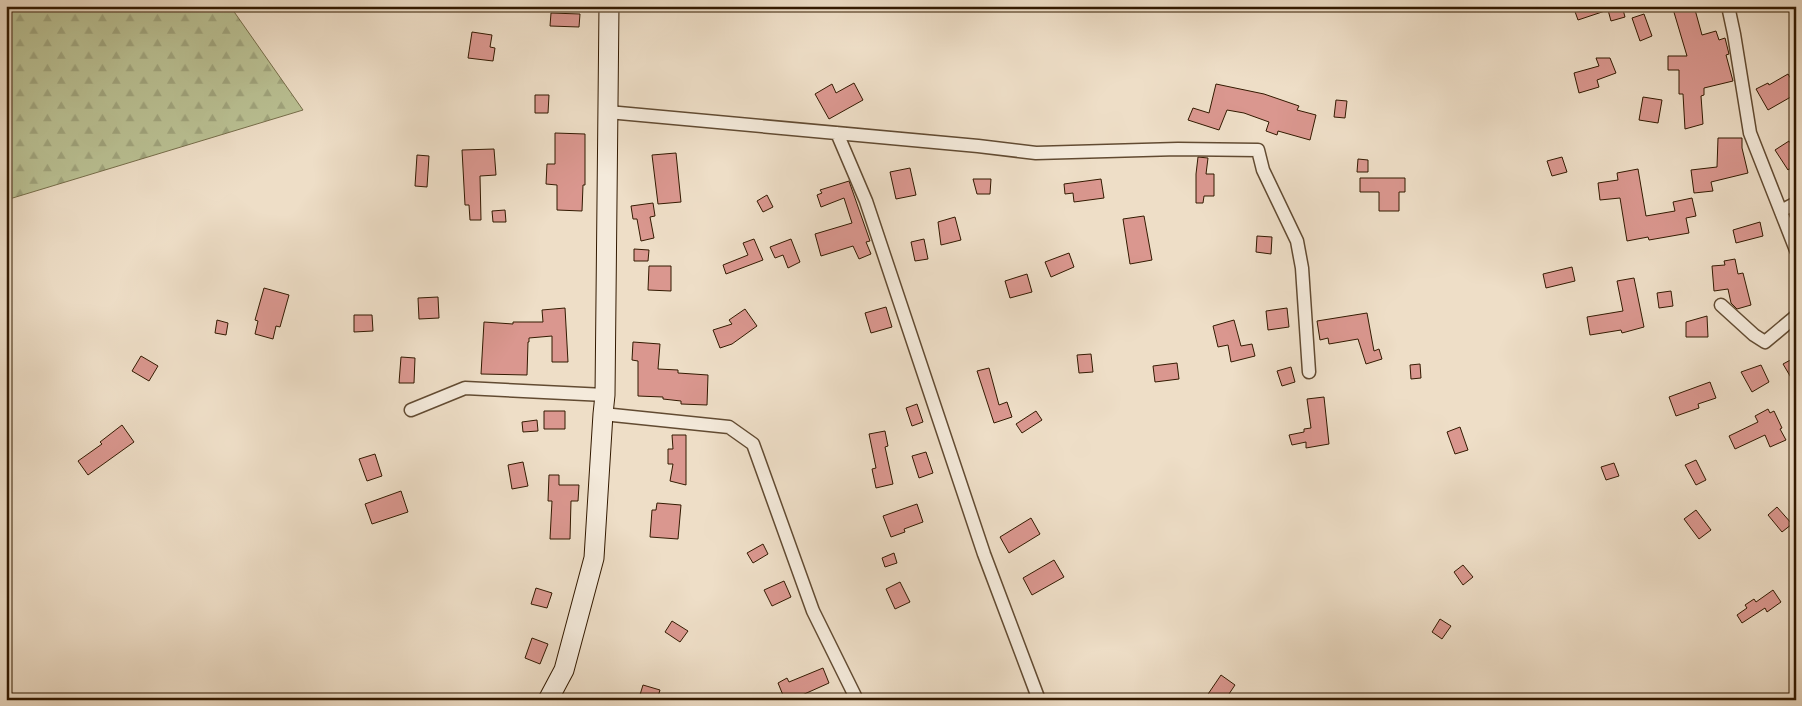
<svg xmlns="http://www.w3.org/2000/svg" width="1802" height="706" font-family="'IM FELL DW Pica',serif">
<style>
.forest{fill:url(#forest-firs);stroke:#766e4a}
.building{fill:#da978f;stroke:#331a01}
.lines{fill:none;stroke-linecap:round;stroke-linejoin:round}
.street-casing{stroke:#624b32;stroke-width:15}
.secondary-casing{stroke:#331a01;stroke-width:21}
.street{stroke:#f4eadb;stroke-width:12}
.secondary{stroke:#f4eadb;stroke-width:19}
</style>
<defs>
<pattern id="forest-firs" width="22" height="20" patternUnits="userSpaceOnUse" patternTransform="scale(1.25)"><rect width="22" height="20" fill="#bac194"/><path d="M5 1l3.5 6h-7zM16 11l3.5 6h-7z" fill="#a0a57e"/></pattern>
</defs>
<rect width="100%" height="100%" fill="#eedec7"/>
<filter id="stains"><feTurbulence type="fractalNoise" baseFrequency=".004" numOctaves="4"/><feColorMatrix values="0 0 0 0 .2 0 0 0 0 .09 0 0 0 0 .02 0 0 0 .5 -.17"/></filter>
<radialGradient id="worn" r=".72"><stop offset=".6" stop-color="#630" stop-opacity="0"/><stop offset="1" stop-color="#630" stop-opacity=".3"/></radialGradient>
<path class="forest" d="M6,6H230L303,110L6,200Z"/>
<path class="building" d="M1573,6H1622L1625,17L1611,21L1608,10L1578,20Z
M1682,6H1694L1702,35L1716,31L1719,40L1725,38L1729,54L1726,55L1733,81L1704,88V95L1701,96L1703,124L1685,129L1683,94H1679V70H1668V56H1687L1673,9Z
M551,13L580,14L579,27L550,26Z
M1644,14L1652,36L1640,41L1632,18Z
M472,32L492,35L490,47L495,48L493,61L468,58Z
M1596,58H1610L1616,73L1597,80L1599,87L1579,93L1574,73L1599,66Z
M1788,74L1796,87V94L1768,110L1756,89L1768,83L1769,85Z
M854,83L863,100L829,119L815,94L832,84L836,93Z
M1216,84L1264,94L1299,106L1297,110L1316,115L1310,140L1278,131L1277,135L1266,131L1269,122L1244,113L1227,110L1219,130L1188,120L1193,108L1209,113Z
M535,95H549L548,113H535Z
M1643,97L1662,100L1658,123L1639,120Z
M1336,100L1347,101L1345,118L1334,117Z
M555,133L585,134V185H583L582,211L557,210V185L546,184L547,164H555Z
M1718,138H1742V148L1748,173L1711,182L1713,191L1694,193L1691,170L1717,167Z
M1789,141L1796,153V164L1788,170L1775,150Z
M494,149L496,175L480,176L481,220H470L469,205H465L462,150Z
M676,153L681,202L658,204L652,155Z
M417,155L429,156L427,187L415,186Z
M1198,157L1208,158L1206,174H1214V196H1204L1203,203H1196V174Z
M1562,157L1567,172L1552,176L1547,161Z
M1358,159L1368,160V172H1357Z
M910,168L916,195L896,199L890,172Z
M1638,169L1646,216L1675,211L1673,202L1692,198L1696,216L1686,218L1689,233L1649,240L1648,237L1627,241L1620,198L1600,200L1598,183L1618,180L1617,173Z
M1360,178H1405V192H1399V211H1379V192H1360Z
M973,179H991L990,194H977Z
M1101,179L1104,198L1074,202L1073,193L1065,194L1064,184Z
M849,181L870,241L866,242L871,254L859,259L853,246L821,256L815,234L852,223L844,198L821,207L817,195L822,193L820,190Z
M767,195L773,207L763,212L757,201Z
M653,203L655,216L650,217L654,238L641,241L637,219H633L631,206Z
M505,210L506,222H493L492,211Z
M1144,216L1152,260L1130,264L1123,219Z
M955,217L961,240L941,245L938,222Z
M1760,222L1763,236L1736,243L1733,230Z
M1257,236L1272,237L1271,254L1256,252Z
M754,239L763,260L726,274L723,265L748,255L743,243Z
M791,239L800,262L788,268L783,255L775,258L770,247Z
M924,239L928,259L915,261L911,242Z
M634,249L649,250L648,261H634Z
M1069,253L1074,267L1051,277L1045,262Z
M1735,259L1738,274L1743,273L1751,305L1737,309L1731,303L1728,289L1714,291L1712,266L1725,265L1724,261Z
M649,266H671V291L648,290Z
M1572,267L1575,281L1546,288L1543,274Z
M1027,274L1032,292L1010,298L1005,281Z
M1634,278L1644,327L1622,333L1621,330L1590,335L1587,317L1623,311L1617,281Z
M264,288L289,295L280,327L276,326L273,339L255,334L258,321L255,320Z
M1671,291L1673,306L1659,308L1657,293Z
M438,297L439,318L419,319L418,298Z
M886,307L892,327L871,333L865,313Z
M565,308L568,362H552V336L529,338V342H528L527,375L481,374L484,322L513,324V322H543L542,310Z
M1287,308L1289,327L1268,330L1266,311Z
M745,309L757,326L732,344L720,348L713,330L732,324L729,320Z
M1367,313L1374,351L1379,349L1382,359L1366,364L1358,339L1329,344L1328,338L1320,340L1317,321Z
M354,315H372L373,331L354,332Z
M1707,316L1708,337H1686V322Z
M217,320L228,323L226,335L215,333Z
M1234,320L1241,346L1252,344L1255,356L1231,362L1228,345L1218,347L1213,326Z
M633,342L660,344L658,369L678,370V373L708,375L707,405L681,404V401L663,399V397L638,396V361L632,360Z
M1091,354L1093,372L1079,373L1077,355Z
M141,356L158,366L149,381L132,371Z
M401,357L415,358L414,383H399Z
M1796,357V386L1783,364Z
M1177,363L1179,379L1155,382L1153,366Z
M1420,364L1421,378L1411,379L1410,365Z
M1761,365L1769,382L1752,392L1741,372Z
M1291,367L1295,382L1282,386L1277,371Z
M989,368L999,405L1007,402L1012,417L994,423L977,371Z
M1710,382L1716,398L1698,404L1699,408L1676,416L1669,397Z
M1324,397L1329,444L1306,448V442L1292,445L1289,435L1304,432V429L1311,428L1307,399Z
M917,404L923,422L912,426L906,408Z
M1768,409L1770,413L1774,411L1782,428L1780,429L1786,440L1770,447L1765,435L1735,449L1729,436L1758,422L1755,416Z
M544,411H565V429H544Z
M1036,411L1042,420L1022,433L1016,424Z
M537,420L538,431L523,432L522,422Z
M122,425L134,442L88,475L78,461L102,444L100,442Z
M1460,427L1468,450L1455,454L1447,432Z
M885,431L888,446L885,447L893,484L876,488L872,469L876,468L869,434Z
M672,435H686V485L670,481L673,464H668V449H673Z
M926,452L933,473L919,478L912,456Z
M375,454L382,476L367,481L359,459Z
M1696,460L1706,480L1696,485L1685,465Z
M523,462L528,486L512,489L508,465Z
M1614,463L1619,476L1606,480L1601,467Z
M549,475H559V485H579L578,501H571L570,539H550L552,501H548Z
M401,491L408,512L372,524L365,504Z
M657,503L681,505L678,539L650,537L652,510H656Z
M917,504L923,522L904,529L905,532L891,537L883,516Z
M1777,507L1792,524L1782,532L1768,515Z
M1696,510L1711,530L1699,539L1684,519Z
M1031,518L1040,534L1009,553L1000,537Z
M763,544L768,554L753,563L747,553Z
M894,553L897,563L885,567L882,558Z
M1054,560L1064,577L1032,595L1023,578Z
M1463,565L1473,577L1463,585L1454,572Z
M784,581L791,597L772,606L764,590Z
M900,582L910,602L895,609L886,589Z
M536,588L552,593L547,608L531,604Z
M1773,590L1781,602L1767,612L1765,608L1742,623L1737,615L1747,608L1745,605L1754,599L1756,602Z
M1440,619L1451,626L1442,639L1432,632Z
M672,621L688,631L680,642L665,632Z
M532,638L548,644L540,664L525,658Z
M823,668L829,683L791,700H785L778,683L787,678L789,682Z
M1221,675L1235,685L1225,700H1204Z
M643,685L660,690L657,700L639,698Z"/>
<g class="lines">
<defs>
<path id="street" d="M1728,6L1734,34L1750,133L1796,250
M608,112L978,146L1036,153L1178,149L1258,150L1263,170L1297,241L1302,268L1309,372
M837,133L866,201L984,554L1039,700
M1781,211L1796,203
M1721,305L1754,335L1765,342L1796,316
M411,410L465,388L605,395
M603,414L729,427L753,444L813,611L857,700"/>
<path id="secondary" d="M548,700L564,670L594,558L603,414L605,395L609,6"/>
</defs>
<use href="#street" class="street-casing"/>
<use href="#secondary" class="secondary-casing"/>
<use href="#street" class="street"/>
<use href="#secondary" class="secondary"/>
</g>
<rect width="1802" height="706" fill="none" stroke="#eedec7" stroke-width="25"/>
<rect x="8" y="8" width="1787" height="691" fill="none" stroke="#331a01" stroke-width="2.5"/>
<rect x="12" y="12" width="1777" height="681" fill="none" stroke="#331a01"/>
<rect width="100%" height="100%" filter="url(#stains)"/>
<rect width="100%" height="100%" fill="url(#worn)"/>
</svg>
